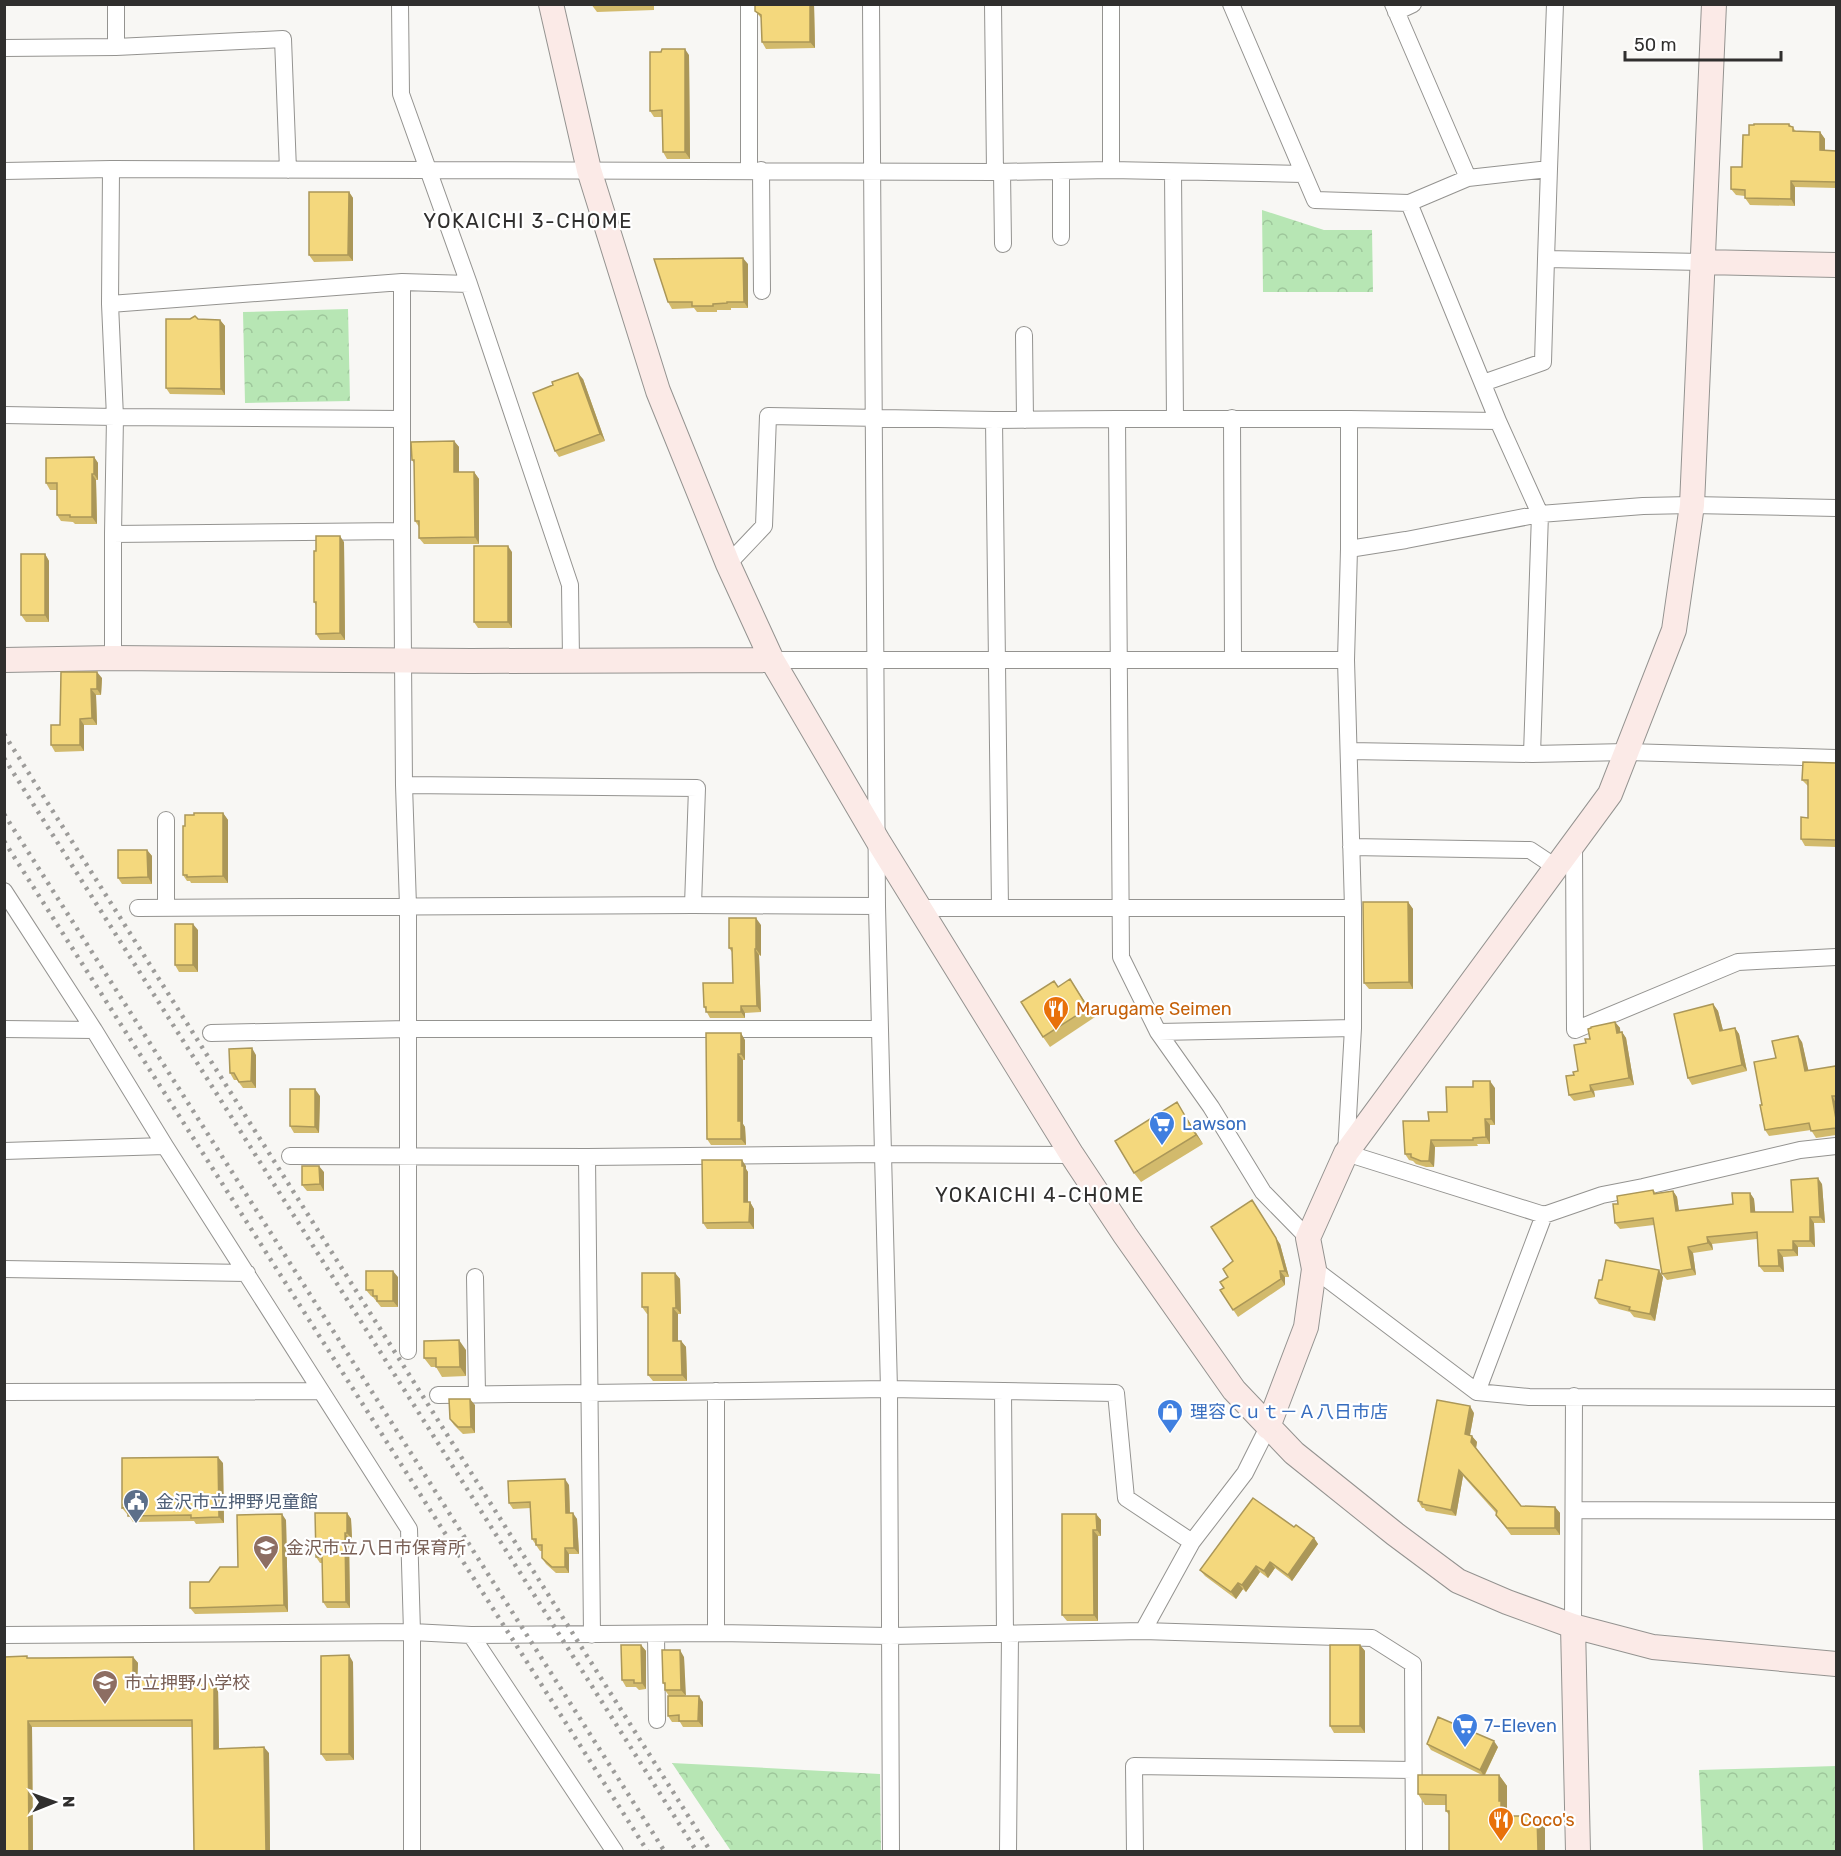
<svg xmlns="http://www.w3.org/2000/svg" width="1841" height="1856" font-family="Rubik,'Noto Sans JP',sans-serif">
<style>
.park{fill:url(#park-crowns)}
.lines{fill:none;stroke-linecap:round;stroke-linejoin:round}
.street-casing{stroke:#949390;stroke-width:18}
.secondary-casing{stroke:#949390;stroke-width:26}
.street{stroke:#fff;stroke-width:16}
.secondary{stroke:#fbeae7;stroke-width:24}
.rail{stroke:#9d9c9a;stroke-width:4.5;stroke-dasharray:3 6;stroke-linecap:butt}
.wall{fill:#d2ba6c}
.shaded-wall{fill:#ab9758}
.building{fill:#f4d87d;stroke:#ab9758;stroke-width:1.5}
.labels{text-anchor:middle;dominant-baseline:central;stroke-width:4.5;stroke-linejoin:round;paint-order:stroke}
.food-label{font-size:18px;fill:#c56008;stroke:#fff;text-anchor:start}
.shop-label{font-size:18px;fill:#366cbe;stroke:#fff;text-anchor:start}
.service-label{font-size:18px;fill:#4e5e75;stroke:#fff;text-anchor:start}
.education-label{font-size:18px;fill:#785e54;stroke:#fff;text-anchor:start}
.neighbourhood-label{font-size:20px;letter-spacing:1.5px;fill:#302f2e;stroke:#fff}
</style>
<defs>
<pattern id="park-crowns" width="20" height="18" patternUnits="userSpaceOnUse" patternTransform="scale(1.5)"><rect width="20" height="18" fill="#b7e6b4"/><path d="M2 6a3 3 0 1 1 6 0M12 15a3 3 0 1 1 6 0" fill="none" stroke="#9ec69b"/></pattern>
</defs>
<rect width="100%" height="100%" fill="#f8f7f4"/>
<path class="park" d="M1262,210L1324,230H1372L1373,292H1263Z
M348,309L350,401L245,403L243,312Z
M672,1763L880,1774L881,1851H731Z
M1836,1766V1851H1703L1699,1770Z"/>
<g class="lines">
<defs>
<path id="street" d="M400,4L401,94L469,284L402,282V531L404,785L408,906V1029H879
M749,4V170
M993,4L995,172
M1231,4L1315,200L1409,203
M1393,4L1468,178
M1396,12L1413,4
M116,47L283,39L288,170
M4,48L116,47V4
M1549,169L1546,259L1703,262
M761,170L762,291
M1111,170V4
M4,171L111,169
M1061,171V237
M1002,172L1003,244
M1173,172L1175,419
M402,282L110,304L111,169L995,172L1111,170L1303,174
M469,284L570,585L571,659
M1024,335L1025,420
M1483,383L1543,362L1546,259
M4,415L115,417L110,304
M1232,418L1233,659
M1117,419H1349V549L1346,660L1353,908V1028L1346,1153L1544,1215L1477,1392
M1349,419L1498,421L1409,203L1468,178L1549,169L1555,4
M994,420L1000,908
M1498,421L1540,514L1532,754
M402,531L113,534L115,417L402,419
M113,534V658
M1349,549L1406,540L1540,514L1643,506L1692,505L1836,508
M728,564L764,526L768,416L994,420L1117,419L1121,957L1158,1032L1211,1107L1263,1192L1308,1238
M772,660H1346
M1349,751L1532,754L1627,752L1836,758
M404,785L697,788L693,905
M166,820V908
M1574,845L1575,1030L1738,962L1836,957
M1351,847L1530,850L1557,868
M4,891L94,1030L165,1146L409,1529L412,1632V1852
M138,908L693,905L877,906
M920,908H1353
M4,1029L94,1030
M1158,1032L1353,1028
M211,1033L408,1029V1351
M4,1151L165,1146
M290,1156L587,1157
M1544,1215L1602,1195L1643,1187L1800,1150L1836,1146
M4,1269L247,1273
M1314,1269L1477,1392L1529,1397L1836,1398
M475,1277L477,1394
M1003,1391L1005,1634
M4,1392L321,1391
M438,1395L889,1389L1116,1393L1126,1498L1192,1542
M1574,1510L1836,1511
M1573,1626L1574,1396
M1143,1631L1372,1638L1413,1664L1414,1852
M716,1633V1391
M656,1634L657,1720
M4,1635L412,1632L471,1635L716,1633L890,1636L1143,1631L1192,1542L1245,1473L1268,1427
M471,1635L615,1852
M592,1635L587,1157L883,1154L877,906L871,4
M891,1852L889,1389L883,1154L1072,1155
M1008,1852L1010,1634
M1135,1852L1134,1766L1413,1770"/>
<path id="secondary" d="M551,4L589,170L658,391L728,564L772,660L878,841L1072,1155L1125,1235L1234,1390L1294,1453L1395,1534L1458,1581L1507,1602L1573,1626L1653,1647L1836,1664
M1703,262L1836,265
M4,660L113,658L471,661L772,660
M1268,1427L1306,1327L1314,1269L1308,1238L1346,1153L1610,794L1674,630L1692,505L1714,4
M1573,1626L1578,1852"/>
</defs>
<use href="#street" class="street-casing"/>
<use href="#secondary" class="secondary-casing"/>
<use href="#street" class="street"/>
<use href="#secondary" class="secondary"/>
<path class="rail" d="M4,734L711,1852
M4,758L697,1852
M4,814L665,1852
M4,841L648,1852"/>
</g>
<path class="wall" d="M591,4H654V10L597,12Z
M814,4L815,48L766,49L762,42V19L755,11Z
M689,55L690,159H667L663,152L662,117H654L650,111Z
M1789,124L1796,131L1820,132L1825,139V151H1836V188L1795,187V206L1750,205L1745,198V196L1736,195L1731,189L1742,167L1749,135Z
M349,192L353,198V261L314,262L309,255Z
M748,264V308H731V310H717V312H697L694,308L672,309L668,302Z
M198,319L220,320L225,326V395L170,394L166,388Z
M583,379L605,441L559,457L555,451L553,385Z
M454,441L459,447V472H474L479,479V544H424L419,538V527L415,521L414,463L412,460Z
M94,457L98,463V480H96L97,524H75L73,522L61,521L57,515V490H50L46,483Z
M344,542L345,640H320L316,634V605L314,602L316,551Z
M512,552V628H478L474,622Z
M45,554L49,561V622H26L21,615Z
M61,672L102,678L101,695H96L97,725H84V751L55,752L51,745L60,725Z
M1836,763V847L1805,846L1801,839L1808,818V786L1802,780Z
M223,813L228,820V883H191L190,881H187L183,875L185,826Z
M147,850L152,856V884H122L118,878Z
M1408,902L1413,909V989H1369L1364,983Z
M761,925V956L759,955L761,1012L745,1013V1018H710L704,1007L733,983L732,952L729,948Z
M198,930V972H179L175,965Z
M1070,979L1095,1017L1050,1047L1043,1037Z
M1713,1004L1718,1011L1723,1031L1735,1028L1739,1034L1747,1071L1692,1085L1688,1078Z
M1615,1022L1620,1028V1032H1622L1626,1038L1634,1085L1594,1091L1595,1097L1574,1101L1569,1095L1574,1075L1578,1071L1590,1039Z
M706,1033L745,1040V1060H743V1124L745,1127L746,1145H711L707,1139Z
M1802,1042L1808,1071L1836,1066V1135L1816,1138L1811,1130L1769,1136L1765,1130L1762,1105L1776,1058Z
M256,1055V1088H243L237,1080H234L230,1073Z
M1495,1088V1125H1490V1144H1477L1478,1146L1435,1147L1434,1167H1426L1416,1164L1413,1161L1409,1160L1405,1154L1429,1121Z
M320,1096L319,1133H294L290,1126Z
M1183,1112L1203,1144L1141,1182L1134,1173Z
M746,1166V1169L748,1172V1202H750L754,1209V1229H707L703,1223Z
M324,1172V1191H307L302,1185Z
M1822,1184L1825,1223H1814L1815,1247H1798V1256L1783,1257L1784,1272H1764L1759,1266L1757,1239L1712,1244L1713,1250L1693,1253L1696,1275L1667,1280L1662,1274L1654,1225L1620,1229L1615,1223L1618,1204L1653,1190L1656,1193L1673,1191L1677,1197L1679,1211L1733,1204L1750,1193L1754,1199L1755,1212H1793Z
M1280,1244L1289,1277H1285V1285L1238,1317L1220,1290Z
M675,1273L680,1279L681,1314H678V1341H681L686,1347L687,1381H653L648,1375V1314H647L642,1307Z
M398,1277V1307H381L373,1297L371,1296L366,1290Z
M1663,1277L1655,1321L1634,1317L1630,1312L1599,1304L1595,1298L1602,1280Z
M466,1350V1376L442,1377L436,1367H431L424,1358Z
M475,1405V1433L463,1434L454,1425L450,1419Z
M1474,1413L1470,1435L1477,1442L1476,1448L1521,1506L1555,1507L1560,1513V1535H1511L1496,1515V1513L1463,1476L1456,1516L1426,1511L1424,1508H1422L1418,1501Z
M223,1463L224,1523L196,1524L194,1521L133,1522L128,1514H127L122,1508Z
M569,1485L570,1513L577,1519L579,1554H569V1573H556L546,1564L542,1558V1551H540L532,1539L531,1508L513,1509L509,1503Z
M347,1513L351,1519L352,1539H349L350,1608H327L323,1602L322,1563H320L316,1557Z
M1096,1514L1101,1520V1536H1098V1621H1067L1062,1615Z
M286,1520L288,1612L195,1614L190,1608L209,1582L238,1567Z
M1294,1527L1314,1538L1318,1544L1292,1581L1275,1568L1268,1578L1260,1572L1246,1592L1243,1589L1236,1599L1205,1576L1200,1570Z
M641,1645L646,1651V1689L639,1690L636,1687H626L622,1680Z
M1360,1645L1365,1651V1733H1334L1330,1726Z
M133,1657L138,1663L137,1680H214L218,1686L219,1748L269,1753L270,1851H194L192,1727H32L33,1851H4L29,1658Z
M684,1657L685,1696L703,1702V1727H683L680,1722H672L668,1716L669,1696L665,1690V1686L663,1683Z
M353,1662L354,1760L326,1761L321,1754Z
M1427,1744L1498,1747L1485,1775H1499L1507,1786V1809L1509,1812V1816H1537L1545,1827V1851H1449V1815L1446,1811V1805H1425L1418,1794L1482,1775L1431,1750Z"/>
<path class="shaded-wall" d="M810,4H814L815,48L810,42Z
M685,49L689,55L690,159L685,152Z
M1820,132L1825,139V157L1820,150Z
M1791,181L1795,187V206L1791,199Z
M349,192L353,198V261L348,255Z
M743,258L748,264V308L744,302Z
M220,320L225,326V395L221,389Z
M578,373L583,379L605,441L600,434Z
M454,441L459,447V479L454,472Z
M94,457L98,463V480L94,474Z
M474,472L479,479V544L475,537Z
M92,474L96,480L97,524L92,517Z
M340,536L344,542L345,640L340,633Z
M508,546L512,552V628L508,622Z
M45,554L49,561V622L45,615Z
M97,672L102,678L101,695L97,689Z
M91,689L96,695L97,725L92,718Z
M80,719L84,725V751L80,745Z
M223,813L228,820V883L223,876Z
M147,850L152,856V884L148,877Z
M1408,902L1413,909V989L1409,982Z
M756,918L761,925V956L756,949Z
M193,924L198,930V972L193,965Z
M755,949L759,955L761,1012L757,1006Z
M1713,1004L1718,1011L1725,1038L1720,1031Z
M741,1006L745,1013V1018L741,1012Z
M1615,1022L1620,1028L1621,1039L1617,1033Z
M1735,1028L1739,1034L1747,1071L1742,1065Z
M1622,1032L1626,1038L1634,1085L1629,1078Z
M741,1033L745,1040V1060L741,1054Z
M1798,1036L1802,1042L1810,1077L1805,1071Z
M252,1048L256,1055V1088L251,1081Z
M738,1054L743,1060V1124L745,1127L746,1145L741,1139L738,1121Z
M1490,1081L1495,1088V1125L1491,1119Z
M1590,1085L1594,1091L1595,1097L1591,1091Z
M315,1089L320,1096L319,1133L315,1127Z
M1832,1096L1836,1103V1119Z
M1177,1102L1183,1112L1203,1144L1196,1135Z
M1485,1119L1490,1125V1144L1486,1137Z
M1431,1140L1435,1147L1434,1167L1429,1161Z
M742,1160L746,1166V1169L748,1172V1209L744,1202Z
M319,1166L324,1172V1191L320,1184Z
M1818,1178L1822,1184L1825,1223L1820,1217Z
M1673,1191L1677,1197L1680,1218L1676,1211Z
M1750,1193L1754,1199L1756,1219L1751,1212Z
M1252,1200L1280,1244L1289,1277L1285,1271Z
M750,1202L754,1209V1229L749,1222Z
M1810,1217L1814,1223L1815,1247L1810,1241Z
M1707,1237L1712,1244L1713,1250L1708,1243Z
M1793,1241L1798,1247V1256L1793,1250Z
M1688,1247L1693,1253L1696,1275L1692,1269Z
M1778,1250L1783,1257L1784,1272L1779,1266Z
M1659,1270L1663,1277L1655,1321L1650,1314Z
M393,1271L398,1277V1307L393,1301Z
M1280,1271L1285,1277V1285L1281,1279Z
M675,1273L680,1279L681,1314L676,1308Z
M673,1308L678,1314V1347L673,1341Z
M459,1340L466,1350V1376L460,1367Z
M681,1341L686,1347L687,1381L682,1375Z
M470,1399L475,1405V1433L471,1427Z
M1470,1406L1474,1413L1469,1440L1465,1434Z
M1472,1436L1477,1442L1476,1448L1471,1442Z
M218,1457L223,1463L224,1523L219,1517Z
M1459,1470L1463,1476L1456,1516L1451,1510Z
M565,1479L569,1485L570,1519L566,1513Z
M1555,1507L1560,1513V1535L1555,1528Z
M347,1513L351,1519L352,1539L347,1533Z
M573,1513L577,1519L579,1554L574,1548Z
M282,1514L286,1520L288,1612L284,1605Z
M1096,1514L1101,1520V1536L1097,1530Z
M1093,1530L1098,1536V1621L1094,1615Z
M345,1533L349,1539L350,1608L346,1602Z
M1314,1538L1318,1544L1292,1581L1288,1575Z
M565,1548L569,1554V1573L565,1567Z
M1270,1562L1275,1568L1268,1578L1264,1571Z
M1256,1566L1260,1572L1246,1592L1242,1585Z
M1238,1583L1243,1589L1236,1599L1231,1592Z
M641,1645L646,1651V1689L642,1683Z
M1360,1645L1365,1651V1733L1360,1726Z
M680,1650L684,1657L686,1696L681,1690Z
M349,1655L353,1662L354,1760L349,1754Z
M133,1657L138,1663L137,1687L133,1680Z
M214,1680L218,1686L219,1755L214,1749Z
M699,1696L703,1702V1727L698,1721Z
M28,1721L32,1727L33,1851H29Z
M1494,1741L1498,1747L1484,1776L1480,1770Z
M264,1747L269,1753L270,1851H266Z
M1499,1775L1507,1786V1809L1509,1812L1508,1827L1501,1816L1499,1801Z
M1537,1816L1545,1827V1851H1538Z"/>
<path class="building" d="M755,4H810V42H762L761,15L755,11Z
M662,49H685V152H663L662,110L650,111V52H661Z
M1754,124H1789V126L1793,127V131L1820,132V150L1836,151V182L1791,181V199L1745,198V190L1731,189V167H1742L1743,135H1749V125H1754Z
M309,192H349L348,255H309Z
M743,258L744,302H727V303L713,304V306H692V302H668L654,259Z
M195,316L198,319L220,320L221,389L166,388V319H190Z
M578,373L600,434L555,451L533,393L553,385L552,382Z
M454,441V472H474L475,537L419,538V521H415L414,460H412L411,442Z
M94,457V474H92V517H70V515H57V483H46V458Z
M316,536H340V633L316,634V602H314V551H316Z
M474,546H508V622H474Z
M21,554H45V615H21Z
M61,672H97V689H91L92,718L80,719V745H51V725H60Z
M1803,762L1836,763V840L1801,839V817L1808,818V780H1802Z
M194,813H223V876L187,877V875H183V826H185V815H194Z
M118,850H147L148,877L118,878Z
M1363,902H1408L1409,982L1364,983Z
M729,918H756V949H755L757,1006H741V1012H706V1007H704L703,983H733L732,948H729Z
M175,924H193V965H175Z
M1070,979L1088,1008L1043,1037L1021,1002L1054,981L1058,987Z
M1713,1004L1720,1031L1735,1028L1742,1065L1688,1078L1674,1014Z
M1615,1022L1617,1033L1622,1032L1629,1078L1590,1085L1591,1091L1569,1095L1566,1076L1574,1075L1573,1072L1578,1071L1574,1045L1586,1043L1585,1039H1590L1588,1029L1591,1028V1027Z
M706,1033H741V1054H738V1121H741V1139H707Z
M1798,1036L1805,1071L1836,1066V1096H1832L1836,1119V1128L1811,1131L1809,1123L1765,1130L1760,1105H1762L1754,1062L1776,1058L1772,1041Z
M252,1048L251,1081L239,1082L234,1073H230L229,1049Z
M1473,1081H1490L1491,1119H1485L1486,1137L1473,1138V1140H1431L1429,1161H1421L1411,1157V1154H1405L1403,1121H1429L1428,1112H1447L1446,1087H1473Z
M290,1089H315V1127L290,1126Z
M1177,1102L1196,1135L1134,1173L1115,1141Z
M702,1160H742V1166H744V1202H750L749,1222L703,1223Z
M302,1166H319L320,1184L302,1185Z
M1818,1178L1820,1217H1810V1241H1793V1250H1778L1779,1266H1759L1757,1232L1707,1237L1708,1243L1688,1247L1692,1269L1662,1274L1653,1218L1615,1223L1613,1204H1618L1617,1196L1653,1190L1654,1194L1673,1191L1676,1211L1733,1204L1732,1193H1750L1751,1212H1793L1791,1180Z
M1252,1200L1276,1238L1285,1271H1280L1281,1279L1233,1310L1220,1290L1224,1288L1220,1282L1228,1277L1223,1269L1233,1261L1211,1227Z
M1606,1260L1659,1270L1650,1314L1629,1310L1630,1307L1595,1298L1599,1280H1602Z
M366,1271H393V1301H377V1296H373V1290H366Z
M642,1273H675L676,1308H673V1341H681L682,1375H648V1307H642Z
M459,1340L460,1367H436V1358H424V1341Z
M449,1399H470L471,1427H458L450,1419Z
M1437,1400L1470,1406L1465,1434L1472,1436L1471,1442L1521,1506L1555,1507V1528H1507L1496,1515L1497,1511L1459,1470L1451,1510L1422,1504V1502L1418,1501Z
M218,1457L219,1517L191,1518V1515L128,1516V1507L122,1508V1458Z
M565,1479L566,1513H573L574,1548H565V1567H552L542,1558V1545H536V1539H532L530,1502L509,1503L508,1481Z
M1253,1498L1294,1527L1296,1525L1314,1538L1288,1575L1270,1562L1264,1571L1256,1566L1242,1585L1238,1583L1231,1592L1200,1570Z
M315,1513H347V1533H345L346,1602H323L322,1557H316Z
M282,1514L284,1605L190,1608V1582H209L220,1567H238L237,1515Z
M1062,1514H1096L1097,1530H1093L1094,1615H1062Z
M621,1645H641L642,1683H634V1680H622Z
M1330,1645H1360V1726H1330Z
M662,1650H680L681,1690H665V1683H663Z
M349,1655V1754H321V1656Z
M27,1656V1658H46L133,1657V1680H214V1749L264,1747L266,1851H194L192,1720L28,1721L29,1851H4V1657Z
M668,1696H699L698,1721H679V1715L668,1716Z
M1438,1717L1494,1741L1480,1770L1427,1744Z
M1418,1775H1499V1801H1501V1816H1537L1538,1851H1449V1811H1446V1795L1418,1794Z"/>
<defs>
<symbol id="restaurant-pin" viewBox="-11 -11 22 30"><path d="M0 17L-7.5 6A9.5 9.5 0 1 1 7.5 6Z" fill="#e8710a" stroke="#fff"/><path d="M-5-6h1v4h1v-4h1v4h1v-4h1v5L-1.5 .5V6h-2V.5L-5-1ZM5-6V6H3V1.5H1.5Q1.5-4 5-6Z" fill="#fff"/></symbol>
<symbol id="supermarket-pin" viewBox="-11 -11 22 30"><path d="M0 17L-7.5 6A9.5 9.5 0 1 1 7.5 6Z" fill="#3f7fe0" stroke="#fff"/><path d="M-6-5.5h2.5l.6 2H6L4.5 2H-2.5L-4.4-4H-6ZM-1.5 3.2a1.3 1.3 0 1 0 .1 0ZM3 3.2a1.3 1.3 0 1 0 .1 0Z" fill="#fff"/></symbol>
<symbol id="shop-pin" viewBox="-11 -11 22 30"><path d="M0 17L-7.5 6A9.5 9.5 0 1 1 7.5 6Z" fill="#3f7fe0" stroke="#fff"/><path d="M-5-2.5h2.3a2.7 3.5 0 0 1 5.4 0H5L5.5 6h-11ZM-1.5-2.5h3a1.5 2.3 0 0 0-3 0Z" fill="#fff"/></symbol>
<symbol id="civic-pin" viewBox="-11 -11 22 30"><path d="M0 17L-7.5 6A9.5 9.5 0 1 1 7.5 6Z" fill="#5c6f8a" stroke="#fff"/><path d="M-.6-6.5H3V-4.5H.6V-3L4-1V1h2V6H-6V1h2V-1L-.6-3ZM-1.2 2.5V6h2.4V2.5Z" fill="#fff"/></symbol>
<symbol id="school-pin" viewBox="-11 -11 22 30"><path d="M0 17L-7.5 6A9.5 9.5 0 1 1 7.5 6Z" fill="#8d6e63" stroke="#fff"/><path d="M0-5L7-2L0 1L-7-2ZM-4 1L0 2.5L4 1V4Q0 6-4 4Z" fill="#fff"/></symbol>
</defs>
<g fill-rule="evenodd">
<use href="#restaurant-pin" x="1041" y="994" width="30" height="40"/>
<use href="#supermarket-pin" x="1147" y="1109" width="30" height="40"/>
<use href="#shop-pin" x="1155" y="1397" width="30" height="40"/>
<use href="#civic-pin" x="121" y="1487" width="30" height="40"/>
<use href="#school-pin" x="251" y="1533" width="30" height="40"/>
<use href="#school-pin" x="90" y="1668" width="30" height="40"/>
<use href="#supermarket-pin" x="1450" y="1711" width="30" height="40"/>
<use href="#restaurant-pin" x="1486" y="1805" width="30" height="40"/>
</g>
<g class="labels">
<g class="food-label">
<text x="1076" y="1009">Marugame Seimen</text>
<text x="1520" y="1820">Coco's</text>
</g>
<g class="shop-label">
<text x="1182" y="1124">Lawson</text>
<text x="1190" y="1412">理容Ｃｕｔ－Ａ八日市店</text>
<text x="1484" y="1726">7-Eleven</text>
</g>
<g class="service-label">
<text x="156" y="1502">金沢市立押野児童館</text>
</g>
<g class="education-label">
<text x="286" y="1548">金沢市立八日市保育所</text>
<text x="124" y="1683">市立押野小学校</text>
</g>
<g class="neighbourhood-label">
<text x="528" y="221">YOKAICHI 3-CHOME</text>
<text x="1040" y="1195">YOKAICHI 4-CHOME</text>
</g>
</g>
<rect width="1841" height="1856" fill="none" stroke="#302f2e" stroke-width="12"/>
<g transform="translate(54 1802) rotate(89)" stroke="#ffffff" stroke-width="4.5" paint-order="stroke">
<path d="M0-4.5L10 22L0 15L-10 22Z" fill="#302f2e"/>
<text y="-9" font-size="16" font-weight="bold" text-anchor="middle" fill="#302f2e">N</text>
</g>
<path d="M1625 51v9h156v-9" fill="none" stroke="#302f2e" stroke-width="3"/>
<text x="1634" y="51" font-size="18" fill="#302f2e" stroke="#ffffff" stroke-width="4.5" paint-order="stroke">50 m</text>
</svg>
